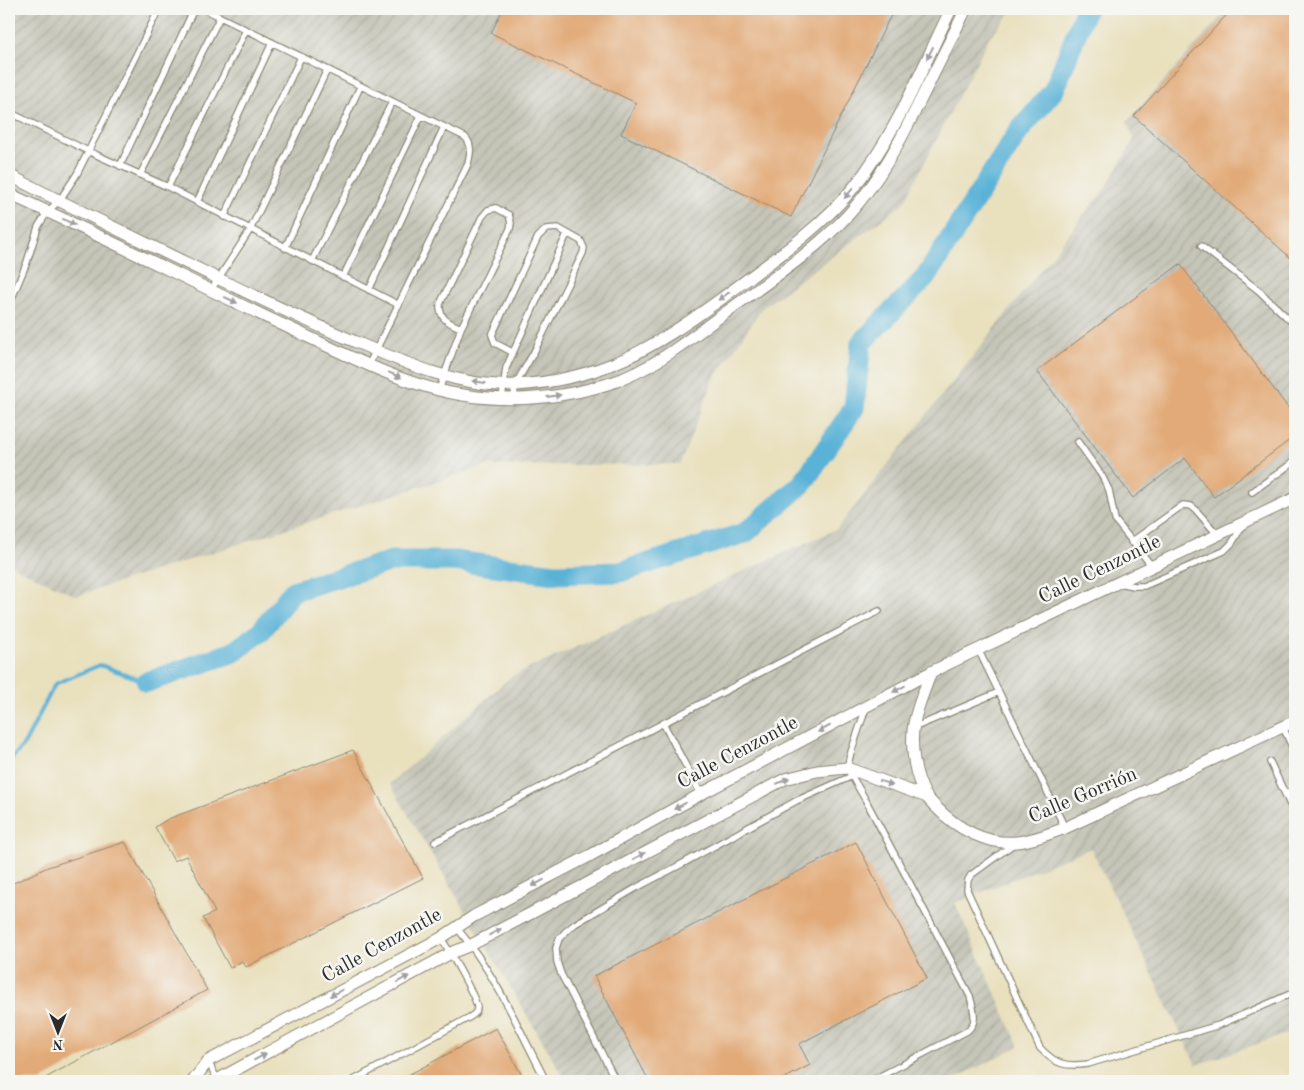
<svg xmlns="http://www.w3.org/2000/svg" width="1304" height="1090" font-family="'Old Standard TT',serif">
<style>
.industrial{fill:url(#industrial-furrows)}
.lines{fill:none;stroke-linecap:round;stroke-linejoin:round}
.stream{stroke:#5ab2d7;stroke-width:4}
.river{stroke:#5ab2d7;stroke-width:21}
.building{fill:#e2aa78}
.service-casing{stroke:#8a8674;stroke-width:8}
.minor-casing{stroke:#8a8674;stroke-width:13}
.service{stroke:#fff;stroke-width:5.5}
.minor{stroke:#fff;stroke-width:11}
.oneway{fill:#a0a0a0}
.labels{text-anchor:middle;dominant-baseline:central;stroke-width:5;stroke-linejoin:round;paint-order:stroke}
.street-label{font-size:20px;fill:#2b2b2b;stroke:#f6f6f2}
</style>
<defs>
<pattern id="industrial-furrows" width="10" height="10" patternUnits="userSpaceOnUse" patternTransform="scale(1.25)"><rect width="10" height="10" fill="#c5c5b8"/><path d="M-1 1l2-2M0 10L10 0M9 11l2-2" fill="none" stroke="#a9a99e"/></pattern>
</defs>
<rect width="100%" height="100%" fill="#f6f6f2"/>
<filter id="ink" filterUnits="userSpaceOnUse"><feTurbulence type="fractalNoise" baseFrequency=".02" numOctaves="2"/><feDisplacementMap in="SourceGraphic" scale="10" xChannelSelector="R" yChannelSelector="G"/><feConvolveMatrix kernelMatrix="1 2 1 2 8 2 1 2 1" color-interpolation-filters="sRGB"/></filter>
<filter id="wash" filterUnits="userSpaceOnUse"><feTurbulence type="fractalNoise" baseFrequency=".0096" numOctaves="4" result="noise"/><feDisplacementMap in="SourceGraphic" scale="20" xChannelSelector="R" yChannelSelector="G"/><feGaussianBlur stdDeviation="1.12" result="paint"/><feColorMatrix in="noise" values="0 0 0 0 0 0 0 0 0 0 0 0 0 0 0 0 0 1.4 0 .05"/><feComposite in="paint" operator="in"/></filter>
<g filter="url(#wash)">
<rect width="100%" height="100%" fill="#e9e0bd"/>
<path class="industrial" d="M9,9H1014L990,36L903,204L762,308L714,379L680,464L485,466L76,596L9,564Z
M1228,9H1295V1031L1196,1065L1091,848L955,903L1019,1046L951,1081H566L390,784L512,676L837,529L1106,187L1134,140L1127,122Z"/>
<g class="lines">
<path class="stream" d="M9,762L25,743L55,684L100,665L147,682"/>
<path class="river" d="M147,682L234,652L261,631L293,591L392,561H455L555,574L620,572L745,533L802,484L854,408L861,343L925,278L1019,131L1054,90L1086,9"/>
</g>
<g id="blocks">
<path class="building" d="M503,9H894L791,217L621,134L636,103L491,33Z
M1232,9H1295V262L1134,116Z
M1180,264L1295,417V436L1214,497L1185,458L1133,498L1037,371Z
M353,750L423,878L246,967L242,961L230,968L203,918L215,912L186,856L174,861L155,827L168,819Z
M125,842L207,990L40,1081H9V885L48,867Z
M856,842L927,978L799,1044L810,1065L779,1081H649L594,976Z
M496,1028L525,1081H397Z"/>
</g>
</g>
<g filter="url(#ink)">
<use href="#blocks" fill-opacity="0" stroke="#8a8674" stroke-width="1"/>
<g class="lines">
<defs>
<path id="service" d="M204,9L465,137C473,145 470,154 468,164L369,364
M9,112L90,152L168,187L399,305
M120,166L194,9
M140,175L220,17
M168,187L246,30
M197,202L272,43
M224,217L301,57
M1201,246L1258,290L1295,325
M285,248L360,87
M312,261L392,102
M343,277L421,116
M211,290L250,230L327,70
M369,290L444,127
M9,305L27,262L38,227L48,211L59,201L77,174L159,9
M512,352L495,343L492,335L538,237L546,229L558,228L581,241L584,248L583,253L534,352L515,385L514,399
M439,390L461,328L510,229L511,223L509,215L496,208L488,210L482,217L440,304C439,319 449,323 461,328
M502,399L506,368L567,234
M1078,442L1102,476L1109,490L1115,520L1151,565
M1252,492L1295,461
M1131,542L1183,505L1191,506L1195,509L1217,534
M1119,583L1134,586H1144L1224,551L1232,543L1243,525
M978,649L1065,828
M866,708L851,752L847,768L865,799L970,996C973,1009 979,1022 967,1031L871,1081
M663,723L701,794
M1283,727L1295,753
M913,728L999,692
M1270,762L1295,815
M1286,794L1295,789
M435,842L879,611
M1015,843L971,875L968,880L967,890L1040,1048C1056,1065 1066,1067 1088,1064L1219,1025L1295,992
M457,928C495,973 519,1029 546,1081
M208,1061L218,1081
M352,1081L470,1017C474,1015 477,1012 477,1008C478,1000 447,947 441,938
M616,1081L561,974L557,962L556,948L559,939L565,932L575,924L636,888L680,865L796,801L850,777"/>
<path id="minor" d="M9,175C78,211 148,244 217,278C261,299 304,320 349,339C400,361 459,388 516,385C602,380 653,348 721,299C767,264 817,232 854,187C895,136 922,68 951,9
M9,194C100,235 190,281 281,324C337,350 402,386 463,395C513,403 566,398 614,382C655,368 690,338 725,313C766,283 814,252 849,214C880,180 901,140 921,99C936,69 951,39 966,9
M931,672C925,690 915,710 913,730C911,752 915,777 926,796C929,800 933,804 936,807C957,829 987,845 1017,842C1034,840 1049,834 1065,828L1295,721
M193,1081L208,1061L441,938L474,916L591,855L701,794L931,672L1295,498
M215,1081L451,953L471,945L785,779L817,771L847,768L927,797"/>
</defs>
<use href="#service" class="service-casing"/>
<use href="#minor" class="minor-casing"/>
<use href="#service" class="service"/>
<use href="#minor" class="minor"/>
</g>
<defs><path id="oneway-solid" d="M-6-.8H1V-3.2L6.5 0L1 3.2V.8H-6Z" transform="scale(1.25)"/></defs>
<g class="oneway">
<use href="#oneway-solid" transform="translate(930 53) rotate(116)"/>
<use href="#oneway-solid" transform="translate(849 193) rotate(131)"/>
<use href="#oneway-solid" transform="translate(69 222) rotate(26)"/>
<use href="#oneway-solid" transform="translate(724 296) rotate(144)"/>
<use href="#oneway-solid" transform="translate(231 300) rotate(25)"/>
<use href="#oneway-solid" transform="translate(395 375) rotate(23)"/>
<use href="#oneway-solid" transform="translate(479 382) rotate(-171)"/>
<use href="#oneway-solid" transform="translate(554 396) rotate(-8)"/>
<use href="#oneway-solid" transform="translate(899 689) rotate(152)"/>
<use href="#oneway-solid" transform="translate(824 729) rotate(152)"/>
<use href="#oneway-solid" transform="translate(783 781) rotate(-25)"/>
<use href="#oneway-solid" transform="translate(886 783) rotate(19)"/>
<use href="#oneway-solid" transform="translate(680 806) rotate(151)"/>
<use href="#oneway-solid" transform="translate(639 856) rotate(-28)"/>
<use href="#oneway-solid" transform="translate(538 883) rotate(152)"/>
<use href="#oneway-solid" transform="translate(495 932) rotate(-28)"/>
<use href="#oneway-solid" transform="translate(403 979) rotate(-28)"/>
<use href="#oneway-solid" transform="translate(336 993) rotate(152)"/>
<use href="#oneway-solid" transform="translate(260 1057) rotate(-28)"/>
</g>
</g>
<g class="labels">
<g class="street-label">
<text transform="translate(1100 570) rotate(-26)">Calle Cenzontle</text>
<text transform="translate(738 753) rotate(-28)">Calle Cenzontle</text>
<text transform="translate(1083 796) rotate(-23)">Calle Gorrión</text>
<text transform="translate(382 946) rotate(-29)">Calle Cenzontle</text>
</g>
</g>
<rect width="1304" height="1090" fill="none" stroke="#f6f6f2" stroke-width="30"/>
<g transform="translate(58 1032) rotate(180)" stroke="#f6f6f2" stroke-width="4" paint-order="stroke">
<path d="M0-4L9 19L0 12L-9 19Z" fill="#2b2b2b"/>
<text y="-8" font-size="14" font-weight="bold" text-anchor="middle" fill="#2b2b2b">N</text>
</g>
</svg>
